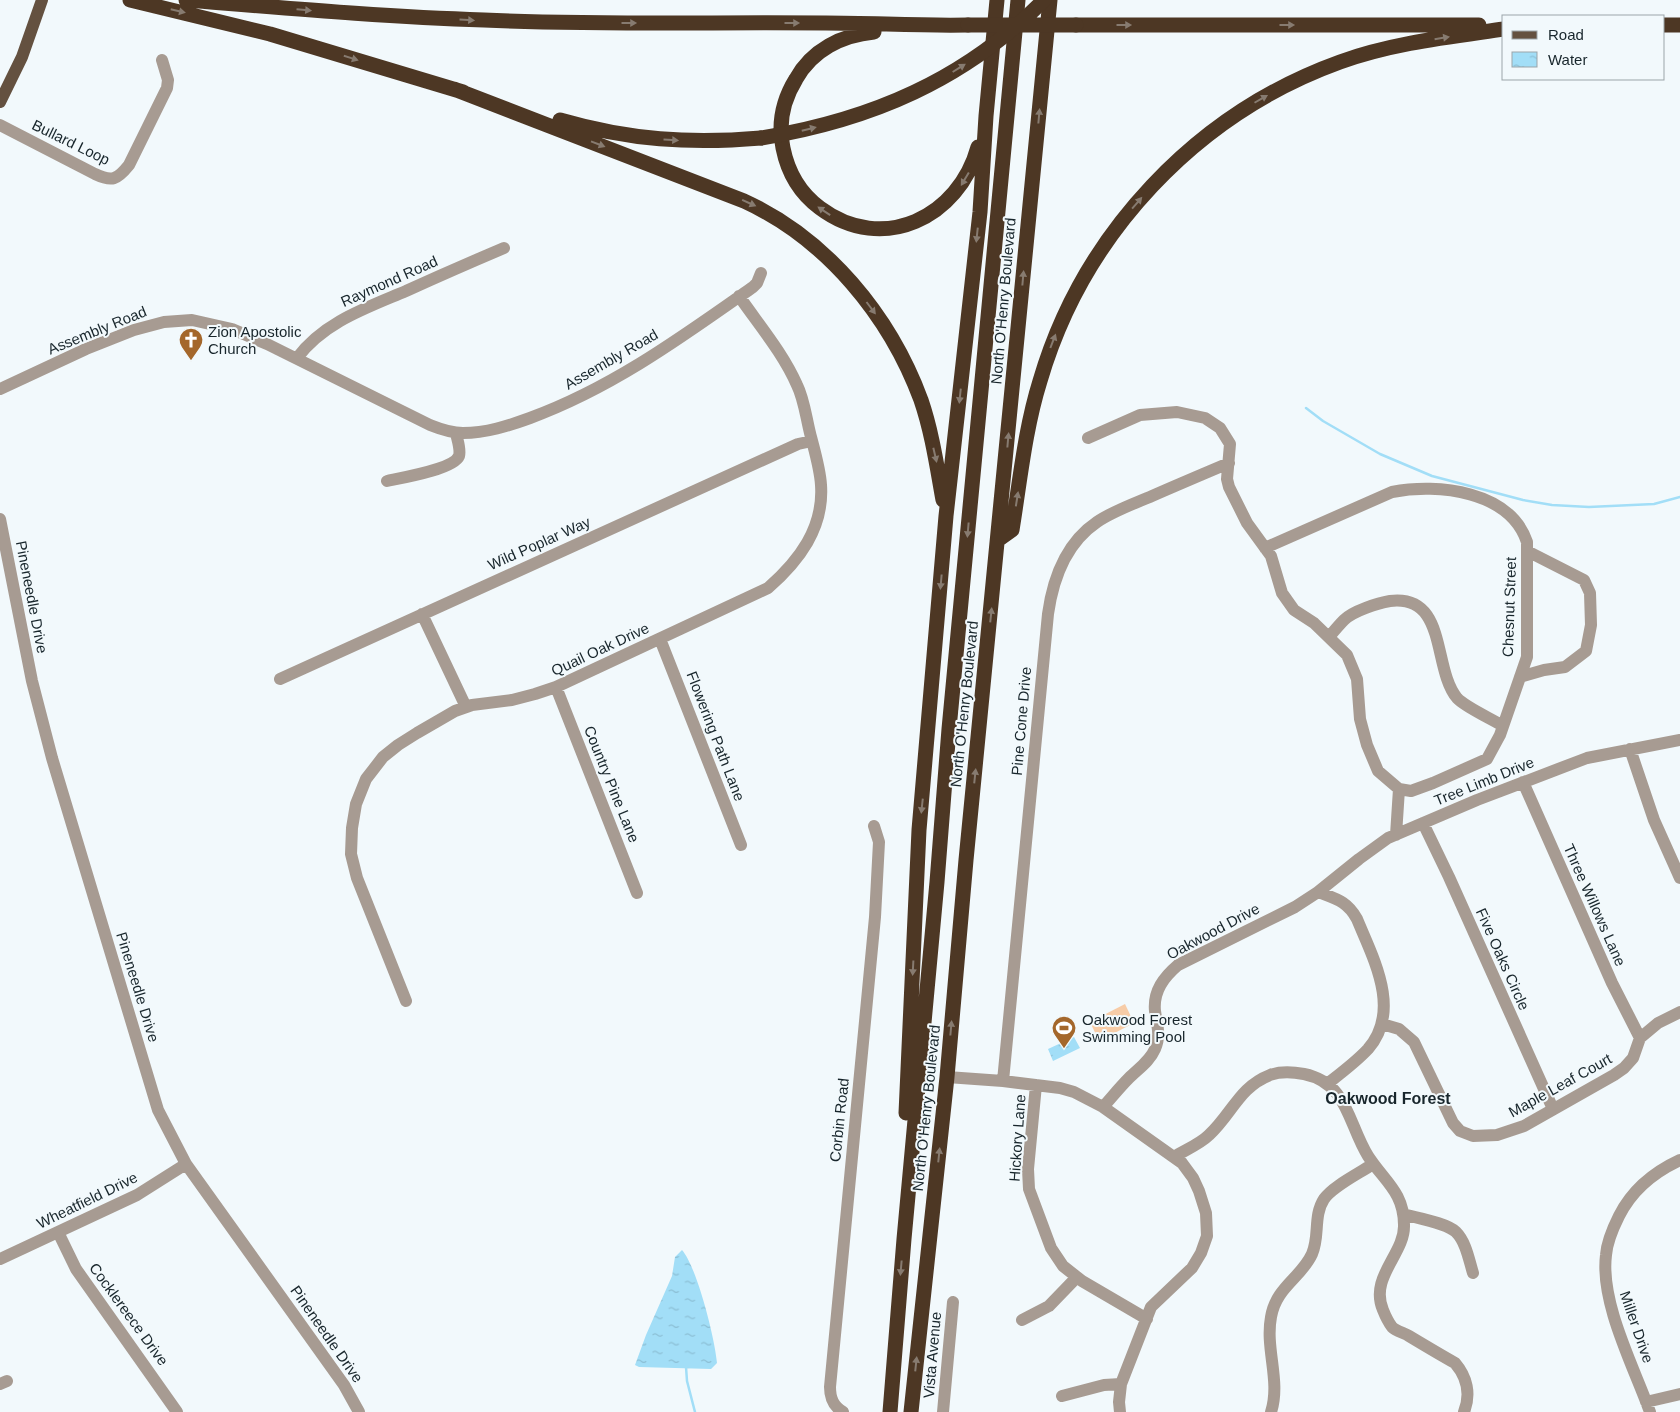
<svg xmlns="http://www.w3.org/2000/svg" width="1680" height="1412" font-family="Arial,sans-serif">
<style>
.grass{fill:#f7cca7}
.water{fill:url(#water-ripples)}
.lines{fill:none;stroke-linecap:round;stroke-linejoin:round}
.stream{stroke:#a2def7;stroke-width:2.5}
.minor{stroke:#a79b92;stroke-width:12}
.major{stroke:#645140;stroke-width:12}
.highway{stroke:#4d3724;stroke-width:15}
.highway-bridge{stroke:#4d3724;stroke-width:15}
.oneway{fill:#877b70}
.labels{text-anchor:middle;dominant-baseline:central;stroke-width:4;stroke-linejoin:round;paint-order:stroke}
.street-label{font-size:15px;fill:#18262c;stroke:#f2f9fc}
.poi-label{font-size:15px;fill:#18262c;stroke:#f2f9fc;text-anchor:start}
.neighbourhood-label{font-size:16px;font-weight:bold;fill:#18262c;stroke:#f2f9fc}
</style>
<defs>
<pattern id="water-ripples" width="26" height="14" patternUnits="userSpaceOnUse" patternTransform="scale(1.25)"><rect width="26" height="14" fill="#a2def7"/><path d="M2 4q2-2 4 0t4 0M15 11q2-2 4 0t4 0" fill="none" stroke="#8bbed4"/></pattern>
</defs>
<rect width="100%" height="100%" fill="#f2f9fc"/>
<path class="grass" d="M1125,1004L1134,1023L1099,1041L1090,1022Z"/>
<path class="water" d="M1074,1037L1080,1048L1053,1061L1048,1049Z
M682,1250C697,1267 715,1339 717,1363L711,1369L639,1367L635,1365L646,1335L672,1276L675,1257Z"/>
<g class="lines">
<path class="stream" d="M1306,408L1323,421L1380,454L1432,476L1523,500L1552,505L1589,507L1654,504L1680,497
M686,1367L687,1381L695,1412"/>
<path class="minor" d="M0,125L95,174C112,182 117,180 129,165L167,88L168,80L162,60
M297,358C324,322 366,308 406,291C439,276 471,262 504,248
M0,389L86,349L134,330L164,322L192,320L232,329L267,344L430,425C440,429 451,433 463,433C486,433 508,426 530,418C612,388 682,337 753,287L757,283L761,273
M1088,438L1140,415L1177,412L1205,418L1220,428L1230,444L1227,479L1229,487L1247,523L1271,556L1282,593L1294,610L1314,623L1347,655L1357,679L1360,719L1367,745L1378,771L1399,789L1411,791L1433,783L1487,759L1500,735L1527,657V542C1510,491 1438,483 1392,492L1265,548
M387,481C401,478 454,469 459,456C461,449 457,439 456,433
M0,519L32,681L52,758L158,1110L186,1164L344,1385L359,1412
M422,614L466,707
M1329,637C1334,631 1339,625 1344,620C1353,611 1378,603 1390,601C1448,594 1432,668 1457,698C1465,707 1492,719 1503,726
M660,639L741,845
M1520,677L1544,670L1565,667L1586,651L1591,625L1590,593L1584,580L1527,551
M280,679L798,444L812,441
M556,687L637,893
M1630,749L1654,820L1680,878
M1523,782L1612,983L1640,1038
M1423,823L1449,877L1553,1109
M1396,835L1399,789
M1318,892L1359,859L1388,838L1477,800L1587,758L1680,740
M406,1001L357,878L351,854L352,828L356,804L366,779L383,757L398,745L417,733L455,711L472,705L512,700L535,694L556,687L768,588C799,561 824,528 821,485C820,468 814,449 810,433C806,417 804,399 797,385C783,353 759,325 739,296
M1382,1024L1399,1029L1414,1042L1453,1123L1460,1131L1473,1136L1497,1135L1524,1126L1614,1075L1624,1068L1633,1058L1640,1038L1658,1023L1680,1012
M947,1077L1003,1081L1060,1088L1074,1092L1103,1107L1182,1163L1193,1178L1199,1191L1206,1213L1207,1236L1201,1253L1192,1268L1151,1307L1121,1384L1119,1402L1120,1412
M1003,1081L1048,614C1053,578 1066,543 1097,522C1113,511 1133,504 1152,496C1177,485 1203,474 1229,463
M1036,1085L1028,1169L1029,1189L1051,1248L1063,1266L1082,1281L1147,1319
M1103,1107C1112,1097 1120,1087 1129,1078C1138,1069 1150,1061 1155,1049C1161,1035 1157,1025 1155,1011C1153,991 1164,977 1178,965L1295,907L1318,892C1336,899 1347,901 1357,919C1373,958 1402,1010 1368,1049C1356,1062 1341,1073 1327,1084
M1174,1157C1185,1150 1200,1144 1209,1135C1232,1114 1239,1087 1270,1075C1281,1071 1293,1072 1304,1074C1348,1083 1348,1124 1368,1156C1384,1181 1404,1192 1404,1225C1405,1254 1369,1277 1383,1310C1385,1315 1389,1323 1392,1327C1396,1331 1404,1333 1409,1336C1424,1345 1439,1354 1455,1363C1467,1377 1471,1394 1464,1412
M1403,1214C1417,1218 1447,1223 1456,1232C1466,1242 1469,1260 1473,1273
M58,1232L76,1269L177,1412
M0,1259L137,1195L186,1164
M1022,1320L1049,1306L1077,1277
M0,1384L7,1381
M1062,1396L1104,1385L1121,1384
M1646,1402L1680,1394
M843,1412C833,1406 830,1398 830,1387L875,917L879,842L874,826
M943,1412L953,1302
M1271,1412C1281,1381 1265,1349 1271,1317C1276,1287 1301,1278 1312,1254C1320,1236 1313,1216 1324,1199C1333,1186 1360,1173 1373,1164
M1650,1412C1634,1367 1600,1303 1606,1255C1607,1241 1613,1228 1619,1216C1632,1190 1654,1172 1680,1160"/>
<path class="major" d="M0,102L22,57L42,0"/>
<path class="highway" d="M130,0L270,34L463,92
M186,0C285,8 385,17 484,20C598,25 712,22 826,23C873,23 920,26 968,25
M1076,25H1479
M1664,25H1680
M874,32C842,35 812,50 796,79C783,100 778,124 783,148C788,173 801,194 820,208C883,255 959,217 978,147
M454,89L744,201C827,239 890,316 921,400C932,432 937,467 943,500
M560,120C629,140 690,144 761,138
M998,540L1012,530C1020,481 1025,429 1040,381C1083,234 1196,114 1340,62C1393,43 1449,37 1504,29
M906,1113L919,830L946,516L980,212L986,116L997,0
M890,1412L904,1239L937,882L949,729L1018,0
M911,1412L947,1077L966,860L1050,0"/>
<path class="highway-bridge" d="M968,25H1076
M761,138C871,120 965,80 1044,0"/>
</g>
<defs><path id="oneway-solid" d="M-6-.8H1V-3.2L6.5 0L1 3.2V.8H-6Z" transform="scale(1.25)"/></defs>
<g class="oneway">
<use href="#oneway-solid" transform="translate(304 10) rotate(5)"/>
<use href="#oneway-solid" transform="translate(178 11) rotate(13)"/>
<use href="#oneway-solid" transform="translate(467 20) rotate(3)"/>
<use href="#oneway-solid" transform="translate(629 23)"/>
<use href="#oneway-solid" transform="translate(792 23)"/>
<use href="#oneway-solid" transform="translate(1124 25)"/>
<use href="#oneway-solid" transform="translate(1287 25)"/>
<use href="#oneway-solid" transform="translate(1442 38) rotate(-9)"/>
<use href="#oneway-solid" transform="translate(351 58) rotate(17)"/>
<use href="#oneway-solid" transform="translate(959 68) rotate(-32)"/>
<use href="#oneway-solid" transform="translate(1261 99) rotate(-30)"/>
<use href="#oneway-solid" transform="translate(1039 116) rotate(-85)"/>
<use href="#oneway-solid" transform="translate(809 129) rotate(-14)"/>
<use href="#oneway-solid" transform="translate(671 140) rotate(3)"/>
<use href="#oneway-solid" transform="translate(598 144) rotate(21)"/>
<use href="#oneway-solid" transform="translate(965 179) rotate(121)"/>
<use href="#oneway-solid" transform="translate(749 203) rotate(24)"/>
<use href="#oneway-solid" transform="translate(1137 203) rotate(-49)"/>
<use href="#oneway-solid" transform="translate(824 211) rotate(-146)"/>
<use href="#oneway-solid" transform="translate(977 235) rotate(96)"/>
<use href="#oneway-solid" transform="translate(1023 278) rotate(-85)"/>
<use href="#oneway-solid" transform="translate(871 308) rotate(53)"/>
<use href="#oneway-solid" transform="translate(1053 341) rotate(-69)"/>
<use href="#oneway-solid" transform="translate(960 396) rotate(96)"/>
<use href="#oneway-solid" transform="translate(1008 440) rotate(-85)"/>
<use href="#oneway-solid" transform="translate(935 455) rotate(77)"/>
<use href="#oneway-solid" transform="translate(1017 499) rotate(-81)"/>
<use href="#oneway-solid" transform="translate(968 530) rotate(95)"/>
<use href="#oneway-solid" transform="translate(941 582) rotate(95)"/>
<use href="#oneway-solid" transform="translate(991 615) rotate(-84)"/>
<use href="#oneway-solid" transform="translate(975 776) rotate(-84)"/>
<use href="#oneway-solid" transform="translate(922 806) rotate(96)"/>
<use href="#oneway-solid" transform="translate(913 968) rotate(93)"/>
<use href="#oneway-solid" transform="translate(951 1028) rotate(-85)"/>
<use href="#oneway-solid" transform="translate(939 1155) rotate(-84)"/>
<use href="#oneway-solid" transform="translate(901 1268) rotate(95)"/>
<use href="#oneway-solid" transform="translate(916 1364) rotate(-84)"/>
</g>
<defs>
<symbol id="church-pin" viewBox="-11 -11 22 30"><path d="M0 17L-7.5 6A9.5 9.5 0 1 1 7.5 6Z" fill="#a4672b" stroke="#f2f9fc"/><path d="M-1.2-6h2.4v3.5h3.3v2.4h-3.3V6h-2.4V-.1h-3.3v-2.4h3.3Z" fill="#fff"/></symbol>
<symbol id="stadium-pin" viewBox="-11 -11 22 30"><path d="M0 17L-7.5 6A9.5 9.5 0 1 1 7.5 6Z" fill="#a4672b" stroke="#f2f9fc"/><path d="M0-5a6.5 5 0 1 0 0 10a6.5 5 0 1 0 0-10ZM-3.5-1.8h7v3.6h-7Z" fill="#fff"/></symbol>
</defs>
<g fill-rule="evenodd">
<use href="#church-pin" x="177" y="326" width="28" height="38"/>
<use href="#stadium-pin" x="1050" y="1014" width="28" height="38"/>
</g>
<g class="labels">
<g class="street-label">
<text transform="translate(71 142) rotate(26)">Bullard Loop</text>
<text transform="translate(389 281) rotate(-24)">Raymond Road</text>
<text transform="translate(1003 301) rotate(-85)">North O'Henry Boulevard</text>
<text transform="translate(97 330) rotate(-22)">Assembly Road</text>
<text transform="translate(611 359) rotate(-30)">Assembly Road</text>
<text transform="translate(539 543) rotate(-24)">Wild Poplar Way</text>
<text transform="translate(32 597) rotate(79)">Pineneedle Drive</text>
<text transform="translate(1509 607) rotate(-88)">Chesnut Street</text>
<text transform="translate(600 649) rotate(-25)">Quail Oak Drive</text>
<text transform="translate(964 704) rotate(-84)">North O'Henry Boulevard</text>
<text transform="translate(1021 721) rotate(-85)">Pine Cone Drive</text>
<text transform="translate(716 736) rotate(69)">Flowering Path Lane</text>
<text transform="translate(1484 781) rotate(-22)">Tree Limb Drive</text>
<text transform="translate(612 784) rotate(68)">Country Pine Lane</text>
<text transform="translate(1595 905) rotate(66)">Three Willows Lane</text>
<text transform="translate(1213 931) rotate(-28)">Oakwood Drive</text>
<text transform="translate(1503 959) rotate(66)">Five Oaks Circle</text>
<text transform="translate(138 987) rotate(73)">Pineneedle Drive</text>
<text transform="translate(1560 1085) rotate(-29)">Maple Leaf Court</text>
<text transform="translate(926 1108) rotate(-84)">North O'Henry Boulevard</text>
<text transform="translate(839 1120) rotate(-84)">Corbin Road</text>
<text transform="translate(1017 1138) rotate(-86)">Hickory Lane</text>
<text transform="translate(87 1200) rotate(-26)">Wheatfield Drive</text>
<text transform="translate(129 1314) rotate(54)">Cocklereece Drive</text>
<text transform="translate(1637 1327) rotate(71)">Miller Drive</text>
<text transform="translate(327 1334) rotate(55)">Pineneedle Drive</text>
<text transform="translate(932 1355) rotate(-85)">Vista Avenue</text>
</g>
<g class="poi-label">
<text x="208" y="331">Zion Apostolic<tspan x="208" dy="17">Church</tspan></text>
<text x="1082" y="1019">Oakwood Forest<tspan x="1082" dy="17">Swimming Pool</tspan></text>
</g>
<g class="neighbourhood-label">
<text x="1388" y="1098">Oakwood Forest</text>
</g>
</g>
<rect x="1502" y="15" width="162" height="65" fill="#f2f9fc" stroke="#9ba5a9"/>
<rect x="1512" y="31" width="25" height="8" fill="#645140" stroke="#9ba5a9"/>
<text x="1548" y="40" font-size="15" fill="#18262c">Road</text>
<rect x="1512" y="52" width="25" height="15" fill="url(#water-ripples)" stroke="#9ba5a9"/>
<text x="1548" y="65" font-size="15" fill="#18262c">Water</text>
</svg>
